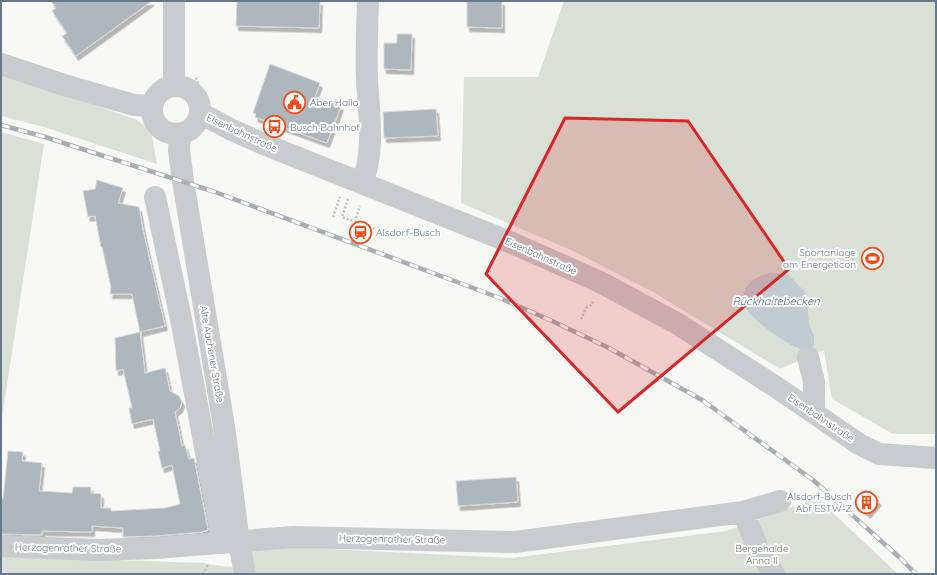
<svg xmlns="http://www.w3.org/2000/svg" width="937" height="575" font-family="Quicksand,sans-serif">
<style>
.green{fill:#d9e1d6}
.water{fill:#c1ccd2}
.building{fill:#aeb7bd;stroke:#dadad7;filter:url(#shadow)}
.lines{fill:none;stroke-linecap:round;stroke-linejoin:round}
.path{stroke:#bfc2c4;stroke-width:2.5;stroke-dasharray:2 2;stroke-linecap:butt}
.minor{stroke:#c8cccf;stroke-width:22}
.rail-casing{stroke:#a7aeb4;stroke-width:4.5}
.rail{stroke:#fff;stroke-width:3;stroke-dasharray:9;stroke-linecap:butt}
.marked{fill:#d62828;fill-opacity:0.2;stroke:#d62828;stroke-width:3;stroke-linejoin:round}
.labels{text-anchor:middle;dominant-baseline:central;stroke-width:4;stroke-linejoin:round;paint-order:stroke}
.poi-label{font-size:10px;fill:#647989;stroke:#fff;text-anchor:start}
.street-label{font-size:10px;fill:#647989;stroke:#fff}
.park-label{font-size:10px;fill:#657a60;stroke:#fff}
.water-label{font-size:11px;font-style:italic;fill:#5b747e;stroke:#fff}
</style>
<defs>
<filter id="shadow"><feDropShadow dx="2.5" dy="4.5" stdDeviation="0" flood-color="#0004"/></filter>
</defs>
<rect width="100%" height="100%" fill="#f8f8f5"/>
<path class="green" d="M564,1H936V434H893L832,399L824,350L780,369L653,292L573,251L461,203L464,77H538Z
M1,72L137,120L151,131L157,164L44,127L1,116Z
M1,132L44,144L1,424Z
M817,498L898,574H255L250,545L512,558L726,531Z
M1,556L203,563L221,566L233,567L234,574H1Z"/>
<path class="water" d="M769,273H782L789,275L806,293L809,323L814,336V345L807,351C790,346 779,338 766,328C754,318 735,305 746,288C752,279 759,276 769,273Z"/>
<path class="building" d="M51,1H152L76,56L62,36L67,33L52,11L56,8Z
M237,1H320L319,28L236,26Z
M467,1H502V28L467,27Z
M397,34H412L411,70L384,69V43H397Z
M270,64L320,83L315,97L341,106L327,143L255,117L256,114L253,113Z
M436,109L438,136L384,138L383,112Z
M97,180L123,188L118,203L139,207L143,230L165,326L140,332L132,294H110L111,287L102,247H101L95,216L88,217L83,191L95,189Z
M140,332L145,373L165,368L170,391L179,396L182,402L180,408L175,412L182,446L185,445L189,459L194,458L208,530L202,532L155,536L123,537V528L92,526V532L42,531V535L1,534V510L2,499H3L8,451L23,452L22,461L42,463L39,491L72,493L73,487H91V493L101,494V508H111V511L165,508L180,504L172,465L162,468L158,451H160L153,419L132,424L129,408H132L123,369L116,371L115,338Z
M516,477L518,502L458,506L456,481Z
M866,490L879,501L868,514L855,503Z"/>
<g class="lines">
<path class="path" d="M196,78L199,86L204,93
M151,127L155,131L158,140
M348,199L342,217L393,235L391,238
M333,217L340,197
M356,218L360,206
M581,319L586,308L591,305L593,302
M203,574L208,565"/>
<path class="minor" d="M174,1V86
M1,64L64,85L134,105L152,106
M152 110a24 24 0 1 1 48 0a24 24 0 1 1-48 0Z
M200,113L232,130L266,145L512,243L600,282L678,324L776,387L859,444L879,454L936,458
M180,134L179,150L183,181L224,426L239,542L245,574
M362,183C375,152 369,114 367,80C366,54 367,28 368,1
M155,197L181,319L223,543
M808,357L814,382V413
M743,512L759,551L774,574
M1,546L98,550L156,548L293,537L515,542L743,512L780,501"/>
<defs>
<path id="rail" d="M1,125L45,137L215,192L500,298L552,321L609,348L702,400L813,480L898,556L916,574"/>
</defs>
<use href="#rail" class="rail-casing"/>
<use href="#rail" class="rail"/>
</g>
<path class="marked" d="M565,118L688,121L789,269L618,412L486,274Z"/>
<defs>
<symbol id="civic-ring" viewBox="-11 -11 22 22"><circle r="9.5" fill="#fff" stroke="#f44c19" stroke-width="1.5"/><path d="M-.6-6.5H3V-4.5H.6V-3L4-1V1h2V6H-6V1h2V-1L-.6-3ZM-1.2 2.5V6h2.4V2.5Z" fill="#f44c19"/></symbol>
<symbol id="bus-ring" viewBox="-11 -11 22 22"><circle r="9.5" fill="#fff" stroke="#f44c19" stroke-width="1.5"/><path d="M-5-6H5V4H4V6H2V4H-2V6H-4V4H-5ZM-3.5-4V0h7V-4ZM-3.5 1.2v1.5H-2V1.2ZM2 1.2v1.5H3.5V1.2Z" fill="#f44c19"/></symbol>
<symbol id="station-ring" viewBox="-11 -11 22 22"><circle r="9.5" fill="#fff" stroke="#f44c19" stroke-width="1.5"/><path d="M-3-6H3Q5-6 5-4V2Q5 4 3 4L4.5 6H3L1.5 4h-3L-3 6H-4.5L-3 4Q-5 4-5 2V-4Q-5-6-3-6ZM-3.5-4v3h7v-3ZM-3.5 1v1.5H-2V1ZM2 1v1.5H3.5V1Z" fill="#f44c19"/></symbol>
<symbol id="stadium-ring" viewBox="-11 -11 22 22"><circle r="9.5" fill="#fff" stroke="#f44c19" stroke-width="1.5"/><path d="M0-5a6.5 5 0 1 0 0 10a6.5 5 0 1 0 0-10ZM-3.5-1.8h7v3.6h-7Z" fill="#f44c19"/></symbol>
<symbol id="building-ring" viewBox="-11 -11 22 22"><circle r="9.5" fill="#fff" stroke="#f44c19" stroke-width="1.5"/><path d="M-4-6H4V6H1V3H-1V6H-4ZM-2.5-4.3h1.7v1.8h-1.7ZM.8-4.3h1.7v1.8H.8ZM-2.5-1h1.7V.8h-1.7ZM.8-1h1.7V.8H.8Z" fill="#f44c19"/></symbol>
</defs>
<g fill-rule="evenodd">
<use href="#civic-ring" x="282" y="90" width="25" height="25"/>
<use href="#bus-ring" x="262" y="114" width="25" height="25"/>
<use href="#station-ring" x="348" y="220" width="25" height="25"/>
<use href="#stadium-ring" x="860" y="246" width="25" height="25"/>
<use href="#building-ring" x="854" y="490" width="25" height="25"/>
</g>
<g class="labels">
<g class="poi-label">
<text x="310" y="102">Aber Hallo</text>
<text x="290" y="127">Busch Bahnhof</text>
<text x="376" y="232">Alsdorf-Busch</text>
<text x="856" y="252" text-anchor="end">Sportanlage<tspan x="856" dy="12">am Energeticon</tspan></text>
<text x="852" y="496" text-anchor="end">Alsdorf-Busch<tspan x="852" dy="12">Abf ESTW-Z</tspan></text>
</g>
<g class="street-label">
<text transform="translate(242 133) rotate(25)">Eisenbahnstraße</text>
<text transform="translate(541 256) rotate(24)">Eisenbahnstraße</text>
<text transform="translate(212 354) rotate(80)">Alte Aachener Straße</text>
<text transform="translate(821 418) rotate(34)">Eisenbahnstraße</text>
<text transform="translate(392 539) rotate(1)">Herzogenrather Straße</text>
<text transform="translate(68 548) rotate(1)">Herzogenrather Straße</text>
</g>
<g class="park-label">
<text x="762" y="548">Bergehalde<tspan x="762" dy="12">Anna II</tspan></text>
</g>
<g class="water-label">
<text x="776" y="301">Rückhaltebecken</text>
</g>
</g>
<rect width="937" height="575" fill="none" stroke="#647989" stroke-width="4"/>
</svg>
